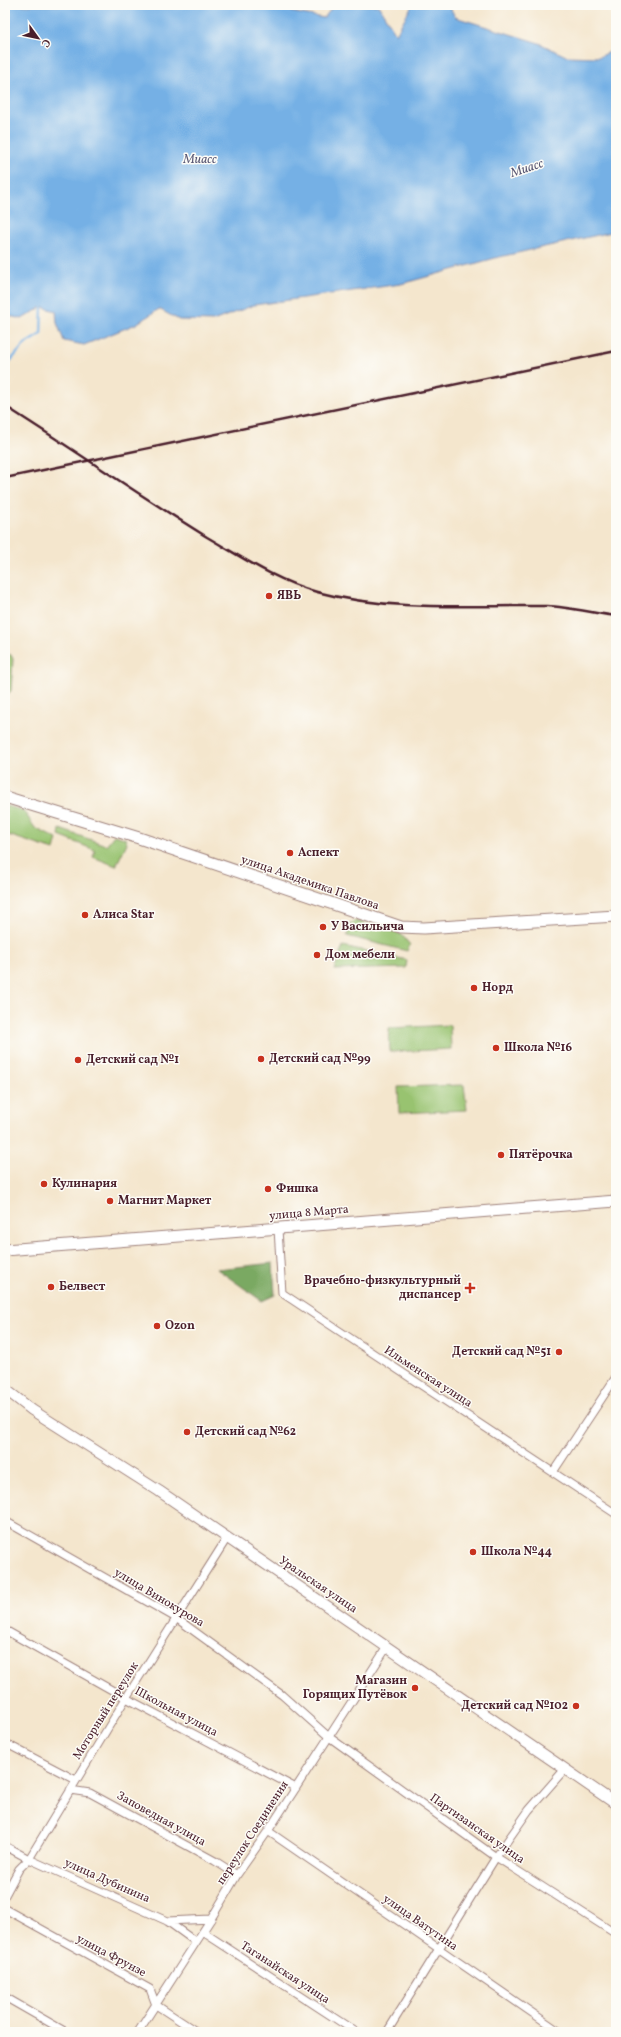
<svg xmlns="http://www.w3.org/2000/svg" width="621" height="2037" font-family="Vollkorn,serif">
<style>
.green{fill:#98c370;stroke:#71714e}
.forest{fill:#7aa962;stroke:#626446}
.water{fill:#74b0e5;stroke:#5f6888}
.lines{fill:none;stroke-linecap:round;stroke-linejoin:round}
.stream{stroke:#74b0e5;stroke-width:2.5}
.street-casing{stroke:#9f827c;stroke-width:9}
.secondary-casing{stroke:#9f827c;stroke-width:12}
.primary-casing{stroke:#9f827c;stroke-width:13}
.street{stroke:#fff;stroke-width:7}
.secondary{stroke:#fff;stroke-width:10}
.primary{stroke:#fff;stroke-width:11}
.rail{stroke:#4a1f2b;stroke-width:2.5}
.poi-dot{fill:#c8321e;stroke:#fdfcf7;stroke-width:1.5}
.labels{text-anchor:middle;dominant-baseline:central;stroke-width:3;stroke-linejoin:round;paint-order:stroke}
.poi-label{font-size:12px;font-weight:bold;fill:#4a1f2b;stroke:#fdfcf7;text-anchor:start}
.street-label{font-size:12px;fill:#4a1f2b;stroke:#fdfcf7}
.water-label{font-size:13px;font-style:italic;fill:#5b5975;stroke:#fdfcf7}
</style>
<rect width="100%" height="100%" fill="#fdfcf7"/>
<filter id="ink" filterUnits="userSpaceOnUse"><feTurbulence type="fractalNoise" baseFrequency=".025" numOctaves="2"/><feDisplacementMap in="SourceGraphic" scale="8" xChannelSelector="R" yChannelSelector="G"/><feConvolveMatrix kernelMatrix="1 2 1 2 8 2 1 2 1" color-interpolation-filters="sRGB"/></filter>
<filter id="wash" filterUnits="userSpaceOnUse"><feTurbulence type="fractalNoise" baseFrequency=".012" numOctaves="4" result="noise"/><feDisplacementMap in="SourceGraphic" scale="16" xChannelSelector="R" yChannelSelector="G"/><feGaussianBlur stdDeviation="0.9" result="paint"/><feColorMatrix in="noise" values="0 0 0 0 0 0 0 0 0 0 0 0 0 0 0 0 0 1.4 0 .05"/><feComposite in="paint" operator="in"/></filter>
<g filter="url(#wash)">
<rect width="100%" height="100%" fill="#f4e6cd"/>
<path class="green" d="M5,653L11,655L13,659L11,691L5,697Z
M5,806L23,810L35,828L57,839L54,850L5,834Z
M60,829L106,845L114,835L125,838L127,843L116,866L93,857L95,850L59,836Z
M356,921L401,934L410,945L407,951L347,936L350,924Z
M343,946L407,960L406,968L334,970Z
M450,1025L451,1049L390,1052L389,1028Z
M464,1085L467,1110L399,1113L398,1087Z"/>
<path class="forest" d="M273,1263L275,1295L262,1301L217,1269Z"/>
<path class="water" d="M5,5H282L292,12L324,18L334,5H378L396,34L412,5H449L455,17L539,43L566,56L599,57L616,49V231L499,257L401,284L254,305L213,321L179,320L159,309L136,324L84,345L64,341L57,323L56,311L42,307L22,319L9,316L5,313Z"/>
<g class="lines">
<path class="stream" d="M5,367L25,344L41,334L42,307"/>
</g>
</g>
<g filter="url(#ink)">
<g class="lines">
<defs>
<path id="street" d="M278,1229L282,1293L616,1514
M553,1472L616,1377
M5,1521L176,1618L282,1695L329,1737L496,1857L616,1934
M5,1630L126,1698L296,1788
M5,1743L76,1780
M70,1790L90,1793L215,1861L237,1875
M268,1831L560,2032
M5,1846L29,1859L167,1921L196,1942
M5,1895L19,1869L29,1859L126,1698L227,1538
M5,1909L150,1989L156,2005L197,2032
M167,1921L211,1919
M203,1932L356,2032
M5,1997L66,2032
M138,2032L211,1919L237,1875L268,1831L387,1647
M387,2032L496,1857L529,1810L565,1769"/>
<path id="secondary" d="M5,1389L32,1410L159,1491L616,1804"/>
<path id="primary" d="M5,797L139,838L401,927L424,928L616,916
M5,1250L616,1201"/>
</defs>
<use href="#street" class="street-casing"/>
<use href="#secondary" class="secondary-casing"/>
<use href="#primary" class="primary-casing"/>
<use href="#street" class="street"/>
<use href="#secondary" class="secondary"/>
<use href="#primary" class="primary"/>
<path class="rail" d="M5,406C73,449 139,495 207,537C243,558 277,581 317,592C391,612 471,605 547,606C569,607 593,613 616,616
M5,478L616,351"/>
</g>
</g>
<g class="poi-dot">
<circle cx="269" cy="596" r="4"/>
<circle cx="290" cy="853" r="4"/>
<circle cx="85" cy="915" r="4"/>
<circle cx="323" cy="927" r="4"/>
<circle cx="317" cy="955" r="4"/>
<circle cx="474" cy="988" r="4"/>
<circle cx="496" cy="1048" r="4"/>
<circle cx="261" cy="1059" r="4"/>
<circle cx="78" cy="1060" r="4"/>
<circle cx="501" cy="1155" r="4"/>
<circle cx="44" cy="1184" r="4"/>
<circle cx="268" cy="1189" r="4"/>
<circle cx="110" cy="1201" r="4"/>
<circle cx="51" cy="1287" r="4"/>
<path d="M468 1282h4v4h4v4h-4v4h-4v-4h-4v-4h4z"/>
<circle cx="157" cy="1326" r="4"/>
<circle cx="559" cy="1352" r="4"/>
<circle cx="187" cy="1432" r="4"/>
<circle cx="473" cy="1552" r="4"/>
<circle cx="415" cy="1688" r="4"/>
<circle cx="576" cy="1706" r="4"/>
</g>
<g class="labels">
<g class="poi-label">
<text x="277" y="596">ЯВЬ</text>
<text x="298" y="853">Аспект</text>
<text x="93" y="915">Алиса Star</text>
<text x="331" y="927">У Васильича</text>
<text x="325" y="955">Дом мебели</text>
<text x="482" y="988">Норд</text>
<text x="504" y="1048">Школа №16</text>
<text x="269" y="1059">Детский сад №99</text>
<text x="86" y="1060">Детский сад №1</text>
<text x="509" y="1155">Пятёрочка</text>
<text x="52" y="1184">Кулинария</text>
<text x="276" y="1189">Фишка</text>
<text x="118" y="1201">Магнит Маркет</text>
<text x="461" y="1281" text-anchor="end">Врачебно-физкультурный<tspan x="461" dy="14">диспансер</tspan></text>
<text x="59" y="1287">Белвест</text>
<text x="165" y="1326">Ozon</text>
<text x="551" y="1352" text-anchor="end">Детский сад №51</text>
<text x="195" y="1432">Детский сад №62</text>
<text x="481" y="1552">Школа №44</text>
<text x="407" y="1681" text-anchor="end">Магазин<tspan x="407" dy="14">Горящих Путёвок</tspan></text>
<text x="568" y="1706" text-anchor="end">Детский сад №102</text>
</g>
<g class="street-label">
<text transform="translate(310 883) rotate(19)">улица Академика Павлова</text>
<text transform="translate(309 1213) rotate(-5)">улица 8 Марта</text>
<text transform="translate(428 1377) rotate(33)">Ильменская улица</text>
<text transform="translate(318 1585) rotate(34)">Уральская улица</text>
<text transform="translate(159 1598) rotate(31)">улица Винокурова</text>
<text transform="translate(106 1711) rotate(-58)">Моторный переулок</text>
<text transform="translate(176 1712) rotate(28)">Школьная улица</text>
<text transform="translate(161 1819) rotate(29)">Заповедная улица</text>
<text transform="translate(477 1829) rotate(35)">Партизанская улица</text>
<text transform="translate(253 1833) rotate(-57)">переулок Соединения</text>
<text transform="translate(107 1881) rotate(24)">улица Дубинина</text>
<text transform="translate(420 1923) rotate(35)">улица Ватутина</text>
<text transform="translate(111 1956) rotate(28)">улица Фрунзе</text>
<text transform="translate(285 1973) rotate(33)">Таганайская улица</text>
</g>
<g class="water-label">
<text x="200" y="160">Миасс</text>
<text transform="translate(527 169) rotate(-18)">Миасс</text>
</g>
</g>
<rect width="621" height="2037" fill="none" stroke="#fdfcf7" stroke-width="20"/>
<g transform="translate(38 38) rotate(123)" stroke="#fdfcf7" stroke-width="3" paint-order="stroke">
<path d="M0-3L7 15L0 10L-7 15Z" fill="#4a1f2b"/>
<text y="-6" font-size="11" font-weight="bold" text-anchor="middle" fill="#4a1f2b">С</text>
</g>
</svg>
